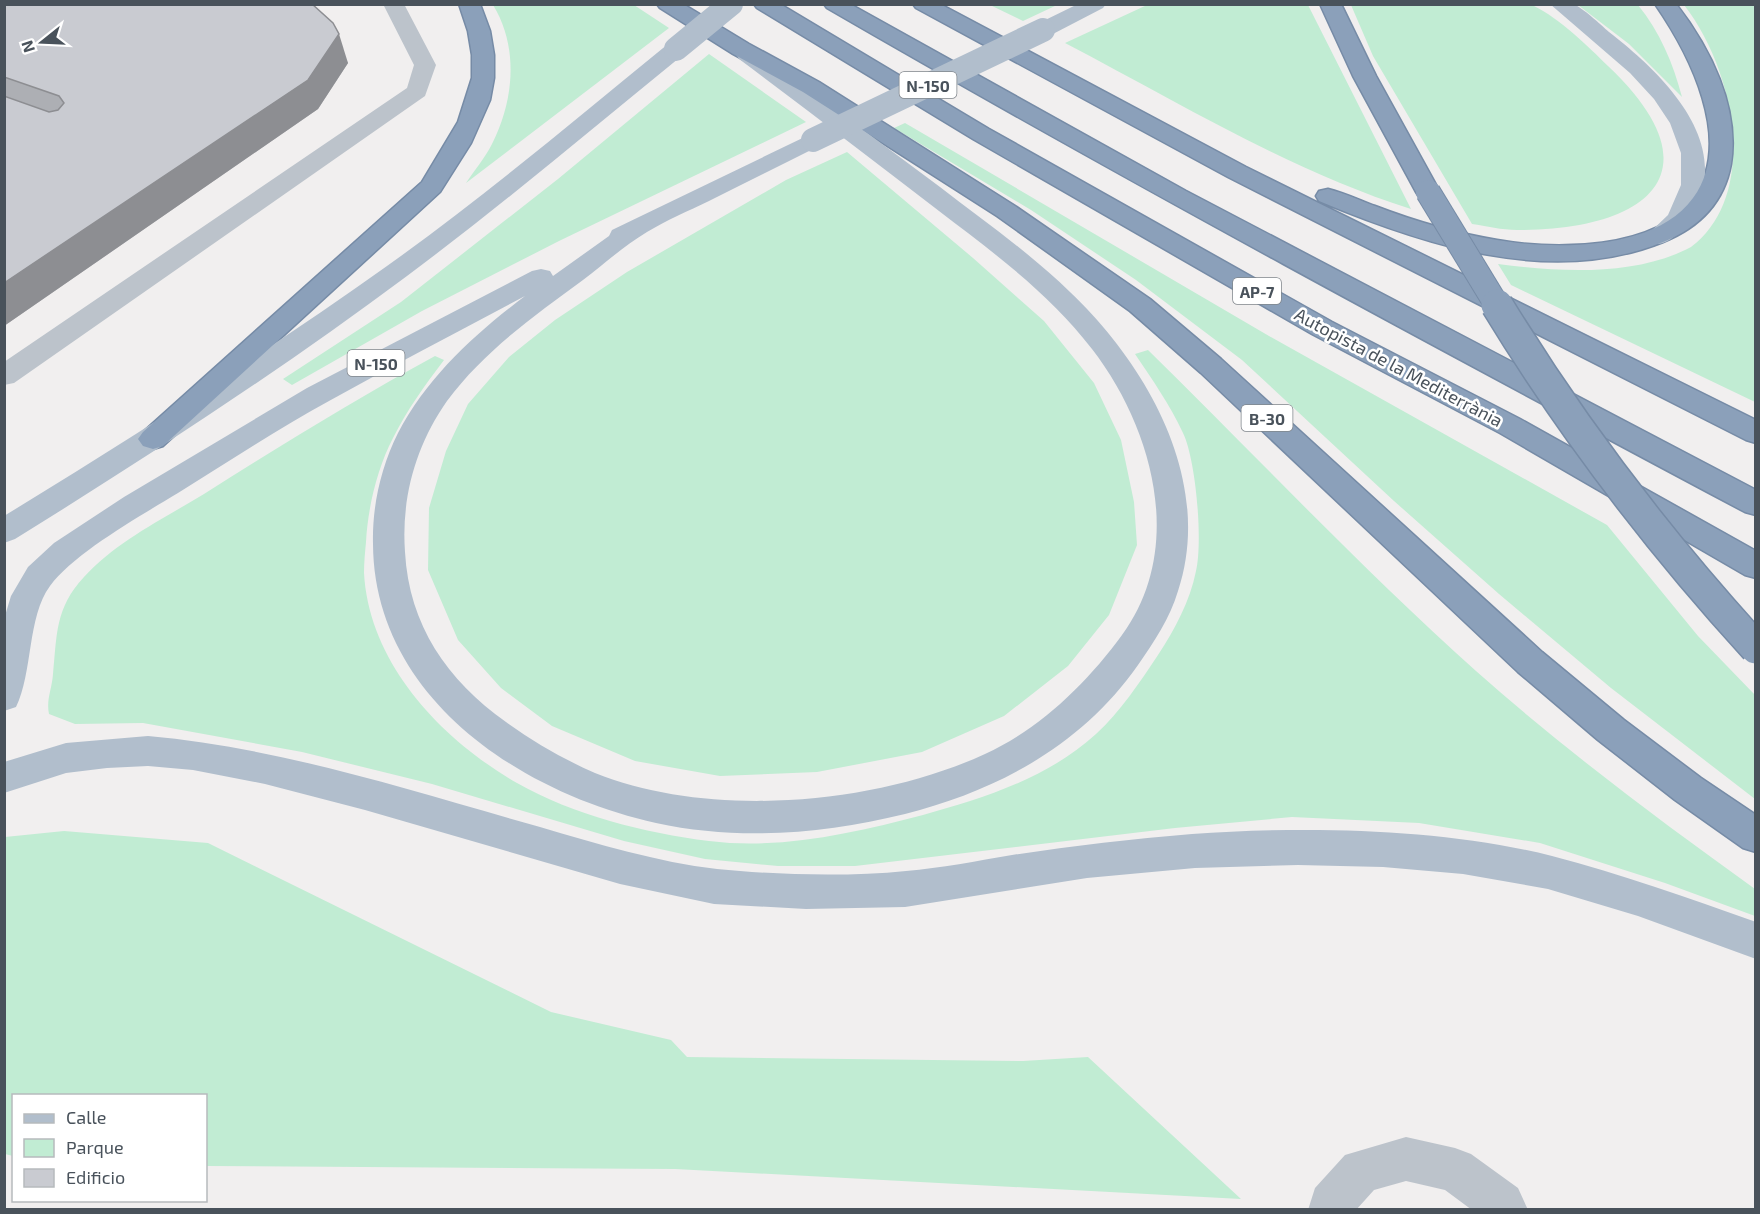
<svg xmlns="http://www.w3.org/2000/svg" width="1760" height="1214" font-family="'Exo 2',sans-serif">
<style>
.green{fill:#c1ecd3}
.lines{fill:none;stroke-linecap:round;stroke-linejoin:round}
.highway-casing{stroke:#768ba6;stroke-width:3}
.minor{fill:#bcc3cb;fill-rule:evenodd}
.major{fill:#b1becc;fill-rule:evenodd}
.highway{fill:#8ba0ba;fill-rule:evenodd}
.highway-bridge-far1-casing{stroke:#768ba6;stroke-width:26;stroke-linecap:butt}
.highway-bridge-casing{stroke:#768ba6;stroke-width:34;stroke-linecap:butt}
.major-bridge{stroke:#b1becc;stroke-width:24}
.highway-bridge-far1{stroke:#8ba0ba;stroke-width:24}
.highway-bridge{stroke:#8ba0ba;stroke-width:31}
.wall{fill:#adafb4}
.shaded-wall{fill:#8d8e92}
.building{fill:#c9cbd1;stroke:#8d8e92;stroke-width:1.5}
.labels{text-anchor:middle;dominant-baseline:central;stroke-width:5;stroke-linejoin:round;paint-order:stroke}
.shield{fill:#fff;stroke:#80868c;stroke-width:1.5}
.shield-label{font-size:16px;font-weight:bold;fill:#49525b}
.street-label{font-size:18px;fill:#49525b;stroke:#fff}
</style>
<rect width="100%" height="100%" fill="#f1efef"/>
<path class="green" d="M493,5H634L669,28L466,183C474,171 485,158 492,144C514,101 519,47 493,5Z
M990,5H1057L1023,21Z
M1147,5H1308L1411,209C1289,170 1178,102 1065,43Z
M1351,5C1399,4 1446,4 1493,4C1504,4 1524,1 1534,6C1559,18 1588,46 1608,66C1723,175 1643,231 1517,230C1502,230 1486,226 1472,224L1373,56Z
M1578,5H1638C1660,32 1673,63 1682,97L1629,44Z
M1684,5H1755V402L1511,285L1498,264C1558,272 1635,277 1691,247C1760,195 1735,70 1684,5Z
M709,54L806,122L559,241L422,311L292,385L283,379L401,302L558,179Z
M905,123L1269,336L1607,525L1698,636L1755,695V799L1611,688L1499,594L1394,501L1242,360L1136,280L1031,210L894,128Z
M847,152L973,258L1044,321L1094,383L1121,440L1134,502L1137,545L1109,615L1068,666L1004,716L922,752L817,772L720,776L635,761L552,726L501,688L458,640L428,570L429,508L446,451L468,404L509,357L555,320L627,272L786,180Z
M1148,350C1257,457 1362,569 1476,671C1565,750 1659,820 1755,889V916L1665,883L1540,843L1419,823L1292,817L1175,828L855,866H778L705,859L624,841L432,784L302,752L143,723L75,724L49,714C46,700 52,689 53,674C57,635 55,608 84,577C117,541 163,519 204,494C280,446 356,399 435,356L444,360C425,385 407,410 393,438C377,469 368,507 366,542C365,552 364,563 364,573C369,664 442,740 517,783C573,815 645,833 709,841C781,850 854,833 923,815C984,798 1048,778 1096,734C1120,712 1140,682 1158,655C1175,629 1190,601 1196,571C1203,541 1196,460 1183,433C1170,405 1152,379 1135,354Z
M64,831L208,843L551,1012L671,1040L687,1057L1023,1061L1088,1057L1241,1199L675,1169L206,1166V1096H14L13,1156L5,1154V837Z"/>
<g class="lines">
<defs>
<path id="highway" d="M459,4H480L490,31L494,55V78L490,100L471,143L440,192L163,446L153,449L143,446L138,439L143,432L422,182L458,122L472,78V55L468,31Z
M657,4H683L749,44L819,82L1015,206L1150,299L1221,359L1542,652L1624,720L1701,778L1756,815V852L1743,848L1675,800L1598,740L1518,672L1201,373L1130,311L997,216L803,92L733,54L660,8Z
M754,4H780L989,129L1332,322L1520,419L1756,551V578L1745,575L1500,433L1312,334L973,139L757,8Z
M824,4H850L1186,191L1756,490V515L1745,512C1437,348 1129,183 827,8Z
M913,4H940L1246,167L1756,420V443L1746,440L1228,177L916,8Z
M1320,4H1341L1376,76L1440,192L1437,197L1428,199L1419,197L1416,192L1353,76Z
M1655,4H1676C1710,48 1740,107 1731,164C1724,203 1698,228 1663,242C1551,287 1425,245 1319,201L1316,196L1319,191L1328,189C1344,193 1359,200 1375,206C1414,221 1455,233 1497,240C1554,250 1655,251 1693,198C1735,141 1689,53 1655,4Z"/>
</defs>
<use href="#highway" class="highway-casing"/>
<path class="minor" d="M383,4H404L436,65L425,96L14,383L4,385V362L407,88L414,65Z
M1406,1137L1455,1148L1471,1154L1518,1188L1528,1210H1472L1445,1190L1406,1181L1374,1190L1356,1210H1308L1315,1188L1345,1155Z"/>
<path class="major" d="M1078,4H1106L1103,8L1051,35L1043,36L1035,35L1032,30L1035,25Z
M1550,4C1557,4 1566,3 1573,4C1582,7 1601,25 1609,32C1658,70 1726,134 1699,201C1695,211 1691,221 1683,228C1672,239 1664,247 1648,243L1644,238L1668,215L1681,185V153L1670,123L1654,99L1630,73Z
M676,42L684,44L687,49L684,54C592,129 502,205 407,276C281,370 149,456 15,539L4,543V516C135,436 263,354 387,266C484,197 576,119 668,44Z
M747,47L755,49C816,95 878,141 940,187C984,221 1030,253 1070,292C1148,366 1214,482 1178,591C1170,618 1154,642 1138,665C1082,745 999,790 905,814C824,834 739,841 656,823C520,793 374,697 373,544C372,506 381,467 398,433C428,376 475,334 525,296C460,331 394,365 329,401C278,429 228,462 178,493C142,515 74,553 50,586C27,617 33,673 16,707L4,711V619L11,596L28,567L54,543L124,497L307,388L532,271L541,269L550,271L553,276L609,236L612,230L813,133L821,135L825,140L821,145C784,164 746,182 709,201C688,211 667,220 647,232C625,245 604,264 583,280C534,316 484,351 447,401C416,445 401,498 405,552C409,625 447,680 506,722C534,742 563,759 595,773C710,819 874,805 985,754C1040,729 1087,683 1122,635C1186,548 1153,428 1092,349C1050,294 994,253 939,211C873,160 806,109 739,59L736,54L739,49Z
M148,736C282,748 412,791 540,827C598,844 657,862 717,869C776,875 847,877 906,871C941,868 977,861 1012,855C1071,846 1131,839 1192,834C1304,826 1442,828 1552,856C1621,874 1688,898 1756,922V959L1638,916L1548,889L1463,874L1383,867L1298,865L1195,868L1087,878L905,907L806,909L714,904L620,884L365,810L265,784L193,770L148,766L107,768L66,773L4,793V762L66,743Z"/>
<use href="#highway" class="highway"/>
<defs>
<path id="highway-bridge-far1" d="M1428,192L1498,307"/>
<path id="highway-bridge" d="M1497,305C1572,428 1659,542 1756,648"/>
</defs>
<use href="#highway-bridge-far1" class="highway-bridge-far1-casing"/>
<use href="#highway-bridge" class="highway-bridge-casing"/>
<path class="major-bridge" d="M676,49L731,4
M813,140L1043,30"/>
<use href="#highway-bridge-far1" class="highway-bridge-far1"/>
<use href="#highway-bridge" class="highway-bridge"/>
</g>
<path class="wall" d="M4,4H316L313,6L348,63L318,109L4,326Z"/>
<path class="shaded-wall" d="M339,34L348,63L318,109L4,326V283Z"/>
<path class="building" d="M4,4H312L333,23L339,34L308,80L4,283V96L49,112L58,110L64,103L59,96L4,77Z"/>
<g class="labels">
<g class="shield">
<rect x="899.5" y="72" width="57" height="26" rx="4.5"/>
<rect x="1233" y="278" width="48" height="26" rx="4.5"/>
<rect x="347.5" y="350" width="57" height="26" rx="4.5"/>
<rect x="1241.5" y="405" width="51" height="26" rx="4.5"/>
</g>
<g class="shield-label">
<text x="928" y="85">N-150</text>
<text x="1257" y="291">AP-7</text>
<text x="376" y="363">N-150</text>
<text x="1267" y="418">B-30</text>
</g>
<g class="street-label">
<text transform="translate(1399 367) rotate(28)">Autopista de la Mediterrània</text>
</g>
</g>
<rect width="1760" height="1214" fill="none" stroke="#49525b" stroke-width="12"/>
<rect x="12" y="1094" width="195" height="108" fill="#ffffff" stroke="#b6babd" stroke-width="1.5"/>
<rect x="24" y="1114" width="30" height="9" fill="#b1becc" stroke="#b6babd" stroke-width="1.5"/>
<text x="66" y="1124" font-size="18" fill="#49525b">Calle</text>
<rect x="24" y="1139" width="30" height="18" fill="#c1ecd3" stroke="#b6babd" stroke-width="1.5"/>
<text x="66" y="1154" font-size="18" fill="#49525b">Parque</text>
<rect x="24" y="1169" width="30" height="18" fill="#c9cbd1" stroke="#b6babd" stroke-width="1.5"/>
<text x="66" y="1184" font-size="18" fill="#49525b">Edificio</text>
<g transform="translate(42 42) rotate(252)" stroke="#ffffff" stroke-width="4.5" paint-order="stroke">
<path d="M0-4.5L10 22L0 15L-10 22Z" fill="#49525b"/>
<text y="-9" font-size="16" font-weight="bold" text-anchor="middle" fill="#49525b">N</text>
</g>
</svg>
